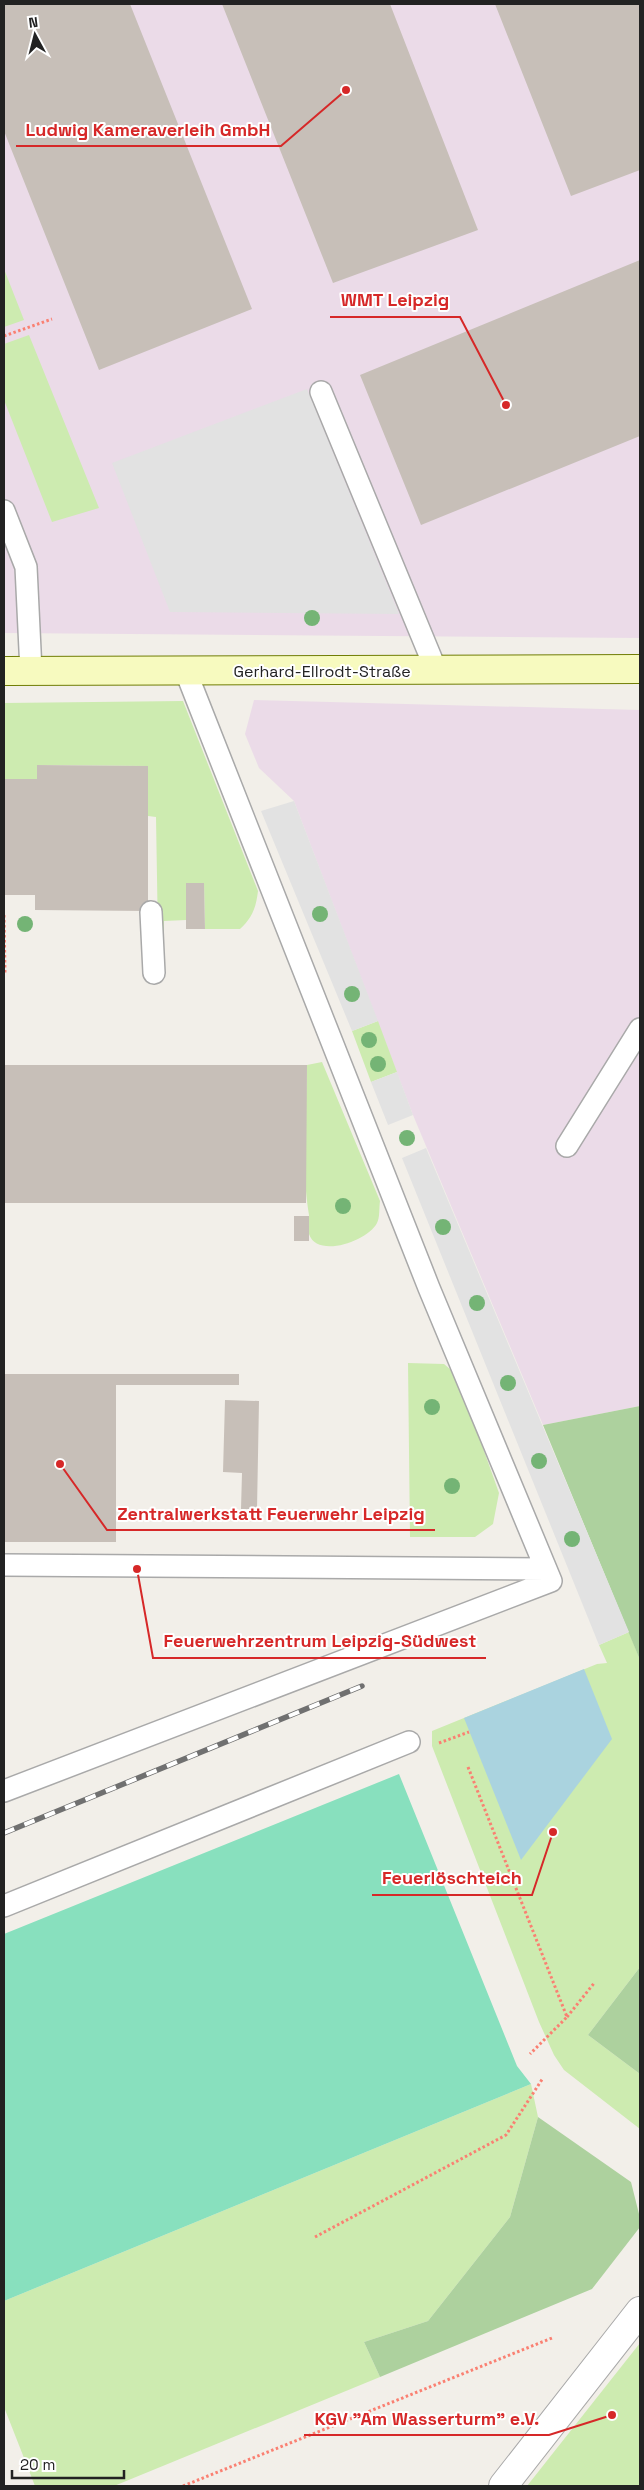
<svg xmlns="http://www.w3.org/2000/svg" width="644" height="2490" font-family="'Space Grotesk',sans-serif">
<style>
.industrial{fill:#ebdbe8}
.grass{fill:#cdebb0}
.forest{fill:#add19e}
.pitch{fill:#88e0be}
.parking{fill:#e2e2e2}
.water{fill:#aad3df}
.building{fill:#c7bfb8}
.lines{fill:none;stroke-linecap:round;stroke-linejoin:round}
.lane-casing{stroke:#a9a9a9;stroke-width:24}
.street-casing{stroke:#a9a9a9;stroke-width:30}
.secondary-casing{stroke:#707d05;stroke-width:30}
.path{stroke:#fa8072;stroke-width:3;stroke-dasharray:2.5 2.5;stroke-linecap:butt}
.lane{stroke:#fff;stroke-width:21}
.street{stroke:#fff;stroke-width:28}
.secondary{stroke:#f7fabf;stroke-width:28}
.rail-casing{stroke:#707070;stroke-width:5.5}
.rail{stroke:#fff;stroke-width:4;stroke-dasharray:11;stroke-linecap:butt}
.tree{fill:#74b475}
.labels{text-anchor:middle;dominant-baseline:central;stroke-width:4;stroke-linejoin:round;paint-order:stroke}
.street-label{font-size:16px;fill:#222;stroke:#fff}
.leader{fill:none;stroke:#d62828;stroke-width:2}
.callout-dot{fill:#d62828;stroke:#fff;stroke-width:2}
.callout-label{font-size:18px;text-anchor:middle;font-weight:bold;fill:#d62828;stroke:#fff;stroke-width:4;stroke-linejoin:round;paint-order:stroke}
</style>
<rect width="100%" height="100%" fill="#f2efe9"/>
<path class="industrial" d="M4,4H640V638L4,633Z
M254,700L640,710V1406L543,1425L413,1115L294,801L259,768L245,734Z"/>
<path class="grass" d="M4,269L24,320L4,327Z
M29,335L99,508L52,522L4,400V344Z
M183,701L258,891C256,908 252,918 240,929H205L204,884L186,883V920L164,921V938H158L156,817L148,816V766L37,765V779H4V703Z
M378,1021L397,1072L371,1082L352,1031Z
M322,1062L380,1201C379,1207 380,1218 377,1223C368,1241 317,1259 309,1234C307,1228 309,1221 309,1215C301,1168 306,1113 307,1065Z
M408,1363L444,1364L457,1375L499,1493L493,1524L475,1537H410Z
M629,1632L640,1660V1967L588,2035L640,2074V2129L564,2070L554,2055L539,2022L432,1746V1731L597,1664L607,1663L599,1645Z
M531,2084L538,2117L510,2217L428,2321L364,2342L380,2377L114,2486H35L4,2407V2301Z
M640,2343V2486H527Z"/>
<path class="forest" d="M640,1406V1660L543,1425Z
M640,1967V2074L588,2035Z
M538,2117L631,2182L640,2218V2227L592,2289L380,2377L364,2342L428,2321L510,2217Z"/>
<path class="pitch" d="M399,1774L517,2066L531,2084L4,2301V1934Z"/>
<path class="parking" d="M307,389L399,614L170,612L112,463Z
M294,801L378,1021L352,1031L261,811Z
M397,1072L413,1115L388,1125L371,1082Z
M426,1148L629,1632L599,1645L402,1158Z"/>
<path class="water" d="M584,1669L612,1739L521,1860L464,1718Z"/>
<path class="building" d="M4,4H130L252,309L99,370L4,131Z
M222,4H390L478,230L333,283Z
M495,4H640V170L571,196Z
M640,260V436L421,525L360,375Z
M37,765L148,766V911L35,910V895H4V779H37Z
M186,883H204L205,929H186Z
M4,1065H307L306,1203H4Z
M294,1216H309V1241H294Z
M4,1374H239V1385H116V1542H4Z
M225,1400L259,1401L257,1509H241L242,1473L223,1472Z"/>
<g class="lines">
<defs>
<path id="lane" d="M321,392L436,670
M4,511L26,567L31,671
M151,912L154,973
M567,1146L640,1029
M4,1565L546,1569
M4,1791L551,1581L429,1288L186,672
M4,1906L409,1742"/>
<path id="street" d="M503,2486L640,2311"/>
<path id="secondary" d="M4,671L640,669"/>
</defs>
<use href="#lane" class="lane-casing"/>
<use href="#street" class="street-casing"/>
<use href="#secondary" class="secondary-casing"/>
<path class="path" d="M4,336L52,319
M4,915L5,973
M439,1743L469,1732
M468,1767L567,2017L530,2054
M567,2017L595,1982
M315,2237L506,2135L543,2078
M183,2486L552,2338"/>
<use href="#lane" class="lane"/>
<use href="#street" class="street"/>
<use href="#secondary" class="secondary"/>
<defs>
<path id="rail" d="M4,1833L362,1686"/>
</defs>
<use href="#rail" class="rail-casing"/>
<use href="#rail" class="rail"/>
</g>
<g class="tree">
<circle cx="312" cy="618" r="8"/>
<circle cx="320" cy="914" r="8"/>
<circle cx="25" cy="924" r="8"/>
<circle cx="352" cy="994" r="8"/>
<circle cx="369" cy="1040" r="8"/>
<circle cx="378" cy="1064" r="8"/>
<circle cx="407" cy="1138" r="8"/>
<circle cx="343" cy="1206" r="8"/>
<circle cx="443" cy="1227" r="8"/>
<circle cx="477" cy="1303" r="8"/>
<circle cx="508" cy="1383" r="8"/>
<circle cx="432" cy="1407" r="8"/>
<circle cx="539" cy="1461" r="8"/>
<circle cx="452" cy="1486" r="8"/>
<circle cx="572" cy="1539" r="8"/>
</g>
<g class="labels">
<g class="street-label">
<text x="322" y="671">Gerhard-Ellrodt-Straße</text>
</g>
</g>
<path class="leader" d="M346 90L281 146H16M506 405L460 317H330M60 1464L107 1530H435M137 1569L153 1658H486M553 1832L532 1895H372M612 2415L549 2435H304"/>
<g class="callout-dot">
<circle cx="346" cy="90" r="5"/>
<circle cx="506" cy="405" r="5"/>
<circle cx="60" cy="1464" r="5"/>
<circle cx="137" cy="1569" r="5"/>
<circle cx="553" cy="1832" r="5"/>
<circle cx="612" cy="2415" r="5"/>
</g>
<g class="callout-label">
<text x="148" y="136">Ludwig Kameraverleih GmbH</text>
<text x="395" y="306">WMT Leipzig</text>
<text x="271" y="1520">Zentralwerkstatt Feuerwehr Leipzig</text>
<text x="320" y="1647">Feuerwehrzentrum Leipzig-Südwest</text>
<text x="452" y="1884">Feuerlöschteich</text>
<text x="427" y="2425">KGV "Am Wasserturm" e.V.</text>
</g>
<rect width="644" height="2490" fill="none" stroke="#222222" stroke-width="10"/>
<g transform="translate(35 35) rotate(353)" stroke="#ffffff" stroke-width="4" paint-order="stroke">
<path d="M0-4L9 19L0 12L-9 19Z" fill="#222222"/>
<text y="-8" font-size="14" font-weight="bold" text-anchor="middle" fill="#222222">N</text>
</g>
<path d="M12 2470v8h112v-8" fill="none" stroke="#222222" stroke-width="2.5"/>
<text x="20" y="2470" font-size="15" fill="#222222" stroke="#ffffff" stroke-width="4" paint-order="stroke">20 m</text>
</svg>
